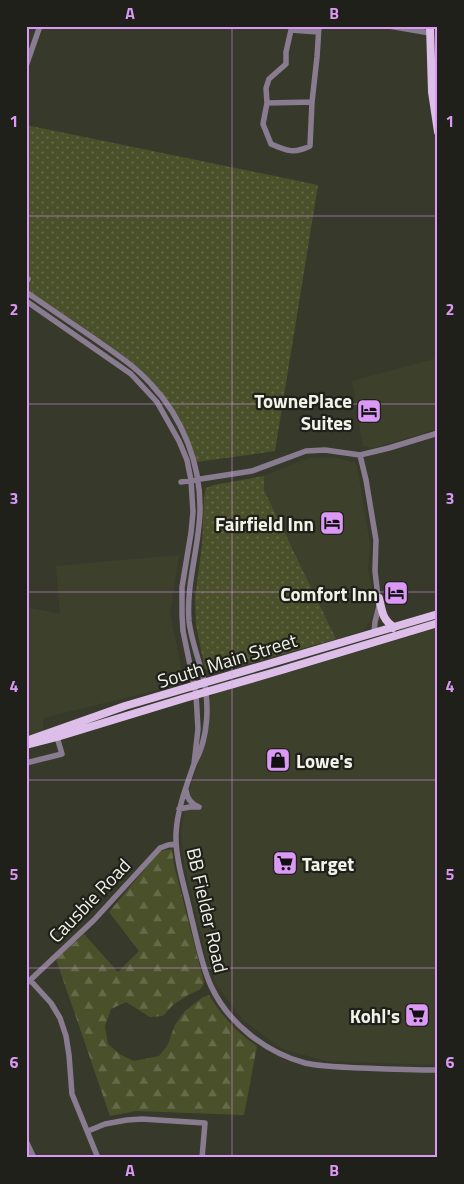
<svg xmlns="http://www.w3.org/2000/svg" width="464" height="1184" font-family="'Titillium Web',sans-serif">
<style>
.built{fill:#3d412b}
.grass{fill:url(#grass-dots)}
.forest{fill:url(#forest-firs)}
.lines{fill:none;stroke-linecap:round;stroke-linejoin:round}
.minor{stroke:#8a7c90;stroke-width:5.5}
.major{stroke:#dcbee9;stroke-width:8}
.grid{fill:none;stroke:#db99f5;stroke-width:1;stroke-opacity:0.55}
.labels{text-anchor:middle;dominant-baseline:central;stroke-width:4.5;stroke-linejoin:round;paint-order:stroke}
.poi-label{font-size:19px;font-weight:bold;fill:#f1f3e9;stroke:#1f2019;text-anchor:end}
.street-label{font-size:19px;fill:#f1f3e9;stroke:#1f2019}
.neatline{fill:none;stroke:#db99f5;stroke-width:2}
.grid-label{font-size:16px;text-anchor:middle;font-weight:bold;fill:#db99f5}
</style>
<defs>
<pattern id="grass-dots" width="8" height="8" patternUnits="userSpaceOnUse" patternTransform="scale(1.25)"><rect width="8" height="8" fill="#4a512a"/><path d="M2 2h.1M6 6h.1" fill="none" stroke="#656a49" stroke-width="1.8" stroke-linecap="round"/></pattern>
<pattern id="forest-firs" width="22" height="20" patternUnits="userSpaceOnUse" patternTransform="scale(1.25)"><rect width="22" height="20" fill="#4a512a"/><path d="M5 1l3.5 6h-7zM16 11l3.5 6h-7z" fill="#656a49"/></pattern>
</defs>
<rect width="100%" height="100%" fill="#373a2b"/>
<path class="built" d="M438,358V429L373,448L363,446L352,381Z
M311,458H336L354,462L357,466L370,544L368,570L375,605L373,614L365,630L336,639L264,490V476L293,464Z
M179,555L170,614L181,666L179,681L174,686L43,718V731L26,736V607L60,614L56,566Z
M438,628V1065L328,1061L288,1051L278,1046L243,1020L216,984L206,955L184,862L181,832L184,814L189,792L205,743L209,701L212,697L216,693L262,678L277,676Z"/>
<path class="grass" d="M26,125L318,185L275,451L197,462C188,433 174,405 153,382C136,363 114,349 93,334C71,319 48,304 26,289Z
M264,476V490L336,639L215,673L205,669L196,625L195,598L202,545L204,498L206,488L214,485Z"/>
<path class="forest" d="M172,849L174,865L204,982L203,986L199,990L188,995L173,1005L163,1016L150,1017L126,1002L111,1009L105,1026L108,1044L121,1055L134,1061L159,1056L167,1046L175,1025L185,1011L203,997L209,995C221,1015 237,1033 257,1046L244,1115L136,1111L110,1116L56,959L84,934L118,972L139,951L109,912L160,851Z"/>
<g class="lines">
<path class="minor" d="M389,26L430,33
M318,32L291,30L286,52V64L269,79L266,88L267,103L263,124L271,144C287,151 294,154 310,146L312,102L317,57L319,26
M26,66L40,26
M267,103L312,102
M26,282L28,279
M26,292C48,307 70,322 92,337C112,351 134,365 151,384C183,418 201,465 200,511C199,548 186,584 189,621C191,638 197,655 202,672C210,702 209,738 194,764L198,729L196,694L183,631L182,615V587L191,533L193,512L191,480L187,460L179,441L157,402L131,374L26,301
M360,455L366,480L376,540L375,571L379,606L375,622L374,633
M181,482L252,471L306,451L325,450L360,455L389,448L438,433
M26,763L62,754L57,737
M194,764C186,787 177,810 176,834C175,860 186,891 191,916C197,939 201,964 211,986C228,1023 265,1052 305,1063C323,1067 343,1067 362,1068C387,1069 412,1070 438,1070
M186,790C187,799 191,804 199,807
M179,809L190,807H197
M30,980L51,1003L60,1018L66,1036L69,1055L72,1094L98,1158
M26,984L94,920L160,848L168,845L176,844
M88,1131L105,1124L127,1120L142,1119L205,1123L202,1158
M26,1141L34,1158"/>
<path class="major" d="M430,26L432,92L438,132
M379,598C382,610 382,620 394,627L393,628
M26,741L125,706L438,614
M26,745L57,737L185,698L282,670L438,623"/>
</g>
<path class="grid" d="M232,26V1158M26,216H438M26,404H438M26,592H438M26,780H438M26,968H438"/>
<defs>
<symbol id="hotel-square" viewBox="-11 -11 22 22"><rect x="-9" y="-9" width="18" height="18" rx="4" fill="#db99f5" stroke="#1f2019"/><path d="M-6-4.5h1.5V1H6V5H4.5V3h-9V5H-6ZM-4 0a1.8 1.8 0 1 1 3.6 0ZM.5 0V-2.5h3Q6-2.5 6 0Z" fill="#111"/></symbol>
<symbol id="shop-square" viewBox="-11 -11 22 22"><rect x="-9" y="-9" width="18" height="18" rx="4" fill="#db99f5" stroke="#1f2019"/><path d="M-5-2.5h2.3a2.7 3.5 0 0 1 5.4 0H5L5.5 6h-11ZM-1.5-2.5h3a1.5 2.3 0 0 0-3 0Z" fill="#111"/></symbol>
<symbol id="supermarket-square" viewBox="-11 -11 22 22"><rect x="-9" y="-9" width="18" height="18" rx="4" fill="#db99f5" stroke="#1f2019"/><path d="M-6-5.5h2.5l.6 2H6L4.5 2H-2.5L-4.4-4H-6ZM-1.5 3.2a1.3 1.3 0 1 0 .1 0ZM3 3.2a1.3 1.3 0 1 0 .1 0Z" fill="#111"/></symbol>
</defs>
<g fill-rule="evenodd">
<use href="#hotel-square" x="355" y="397" width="28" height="28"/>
<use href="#hotel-square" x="318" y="509" width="28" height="28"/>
<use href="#hotel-square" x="382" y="579" width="28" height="28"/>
<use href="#shop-square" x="264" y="746" width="28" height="28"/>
<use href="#supermarket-square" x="271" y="849" width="28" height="28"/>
<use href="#supermarket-square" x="403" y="1001" width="28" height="28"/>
</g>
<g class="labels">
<g class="poi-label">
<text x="352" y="400">TownePlace<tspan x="352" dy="22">Suites</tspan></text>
<text x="314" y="523">Fairfield Inn</text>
<text x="378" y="593">Comfort Inn</text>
<text x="296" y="760" text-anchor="start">Lowe's</text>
<text x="302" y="863" text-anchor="start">Target</text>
<text x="400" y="1015">Kohl's</text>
</g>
<g class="street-label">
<text transform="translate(227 660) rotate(-17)">South Main Street</text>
<text transform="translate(89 900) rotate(-46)">Causbie Road</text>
<text transform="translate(208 910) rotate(77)">BB Fielder Road</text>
</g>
</g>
<rect width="464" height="1184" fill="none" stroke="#1f2019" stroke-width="55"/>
<rect x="28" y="28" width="408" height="1128" class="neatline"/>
<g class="grid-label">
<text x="130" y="19">A</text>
<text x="334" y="19">B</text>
<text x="14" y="127">1</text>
<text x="450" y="127">1</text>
<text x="14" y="315">2</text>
<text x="450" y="315">2</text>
<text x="14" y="504">3</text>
<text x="450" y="504">3</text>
<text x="14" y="692">4</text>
<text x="450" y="692">4</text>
<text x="14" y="880">5</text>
<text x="450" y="880">5</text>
<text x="14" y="1068">6</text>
<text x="450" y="1068">6</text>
<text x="130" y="1176">A</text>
<text x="334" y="1176">B</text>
</g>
</svg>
